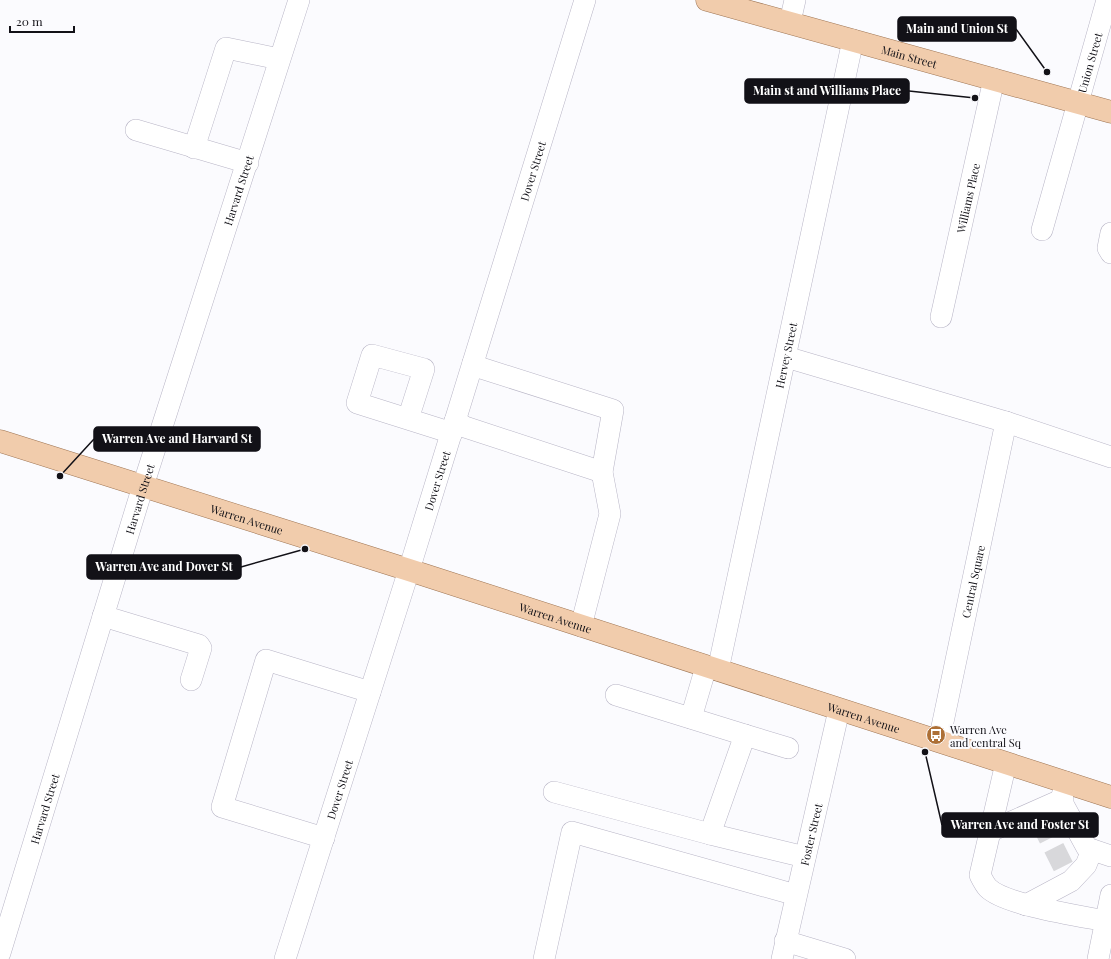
<svg xmlns="http://www.w3.org/2000/svg" width="1111" height="959" font-family="'Playfair Display',serif">
<style>
.lines{fill:none;stroke-linecap:round;stroke-linejoin:round}
.minor-tunnel{stroke:#d8d8db;stroke-width:21;stroke-dasharray:21 10;stroke-linecap:butt}
.minor-casing{stroke:#b8b5c6;stroke-width:22}
.major-casing{stroke:#9d7453;stroke-width:23}
.minor{stroke:#fff;stroke-width:21}
.major{stroke:#f1ccac;stroke-width:22}
.labels{text-anchor:middle;dominant-baseline:central;stroke-width:4;stroke-linejoin:round;paint-order:stroke}
.street-label{font-size:11px;fill:#121117;stroke:#fbfbfe}
.poi-label{font-size:11px;fill:#121117;stroke:#fbfbfe;text-anchor:start}
.leader{fill:none;stroke:#121117;stroke-width:1.5}
.callout-dot{fill:#121117;stroke:#fbfbfe;stroke-width:1.5}
.callout{fill:#121117;stroke:#121117;stroke-width:1.5}
.callout-label{font-size:12px;text-anchor:middle;font-weight:bold;fill:#fff}
</style>
<rect width="100%" height="100%" fill="#fbfbfe"/>
<g class="lines">
<path class="minor-tunnel" d="M1040,820L1064,868"/>
<defs>
<g id="minor">
<path d="M790,22L795,0"/>
<path d="M136,130L248,163"/>
<path d="M194,148L226,48L279,59"/>
<path id="s1" d="M1042,230L1107,0"/>
<path d="M1111,233L1108,248L1111,253"/>
<path id="s2" d="M941,317L994,79"/>
<path d="M786,357L1006,422L1111,457"/>
<path d="M473,363L481,368L613,410L602,472L610,514L581,626"/>
<path d="M408,419L424,369L372,355L357,403C389,413 420,423 452,433"/>
<path d="M455,421L465,427L602,472"/>
<path d="M103,616L199,645L201,648L191,680"/>
<path id="s3" d="M718,670L853,40"/>
<path d="M616,695L745,735"/>
<path d="M691,718L706,667"/>
<path id="s4" d="M939,741L1006,422"/>
<path d="M1006,763L980,875C982,879 985,885 988,888C1005,905 1080,916 1106,921"/>
<path d="M1066,782L1062,796L1063,804L1087,848L1111,856"/>
<path d="M554,792L710,834L805,857"/>
<path d="M991,831L1063,799"/>
<path d="M710,834L745,735L788,748"/>
<path d="M324,838L222,807L266,660L370,692"/>
<path d="M1026,905L1071,881L1086,865L1092,850"/>
<path d="M785,941L845,959"/>
<path id="s5" d="M0,953L143,486L299,0"/>
<path id="s6" d="M285,959L409,570L585,0"/>
<path d="M544,959L572,832L796,895"/>
<path id="s7" d="M782,959L839,710"/>
<path d="M1098,959L1111,895"/>
</g>
<g id="major">
<path id="s8" d="M707,0L1111,112"/>
<path id="s9" d="M0,441L409,570L1111,797"/>
</g>
</defs>
<use href="#minor" class="minor-casing"/>
<use href="#major" class="major-casing"/>
<use href="#minor" class="minor"/>
<use href="#major" class="major"/>
</g>
<defs>
<symbol id="bus-disc" viewBox="-11 -11 22 22"><circle r="9.5" fill="#ad6f35" stroke="#fbfbfe"/><path d="M-5-6H5V4H4V6H2V4H-2V6H-4V4H-5ZM-3.5-4V0h7V-4ZM-3.5 1.2v1.5H-2V1.2ZM2 1.2v1.5H3.5V1.2Z" fill="#fff"/></symbol>
</defs>
<g fill-rule="evenodd">
<use href="#bus-disc" x="925" y="724" width="22" height="22"/>
</g>
<g class="labels">
<g class="street-label">
<text stroke="none"><textPath href="#s8" startOffset="210">Main Street</textPath></text>
<text stroke="none"><textPath href="#s1" startOffset="174">Union Street</textPath></text>
<text stroke="none"><textPath href="#s6" startOffset="826">Dover Street</textPath></text>
<text stroke="none"><textPath href="#s5" startOffset="799">Harvard Street</textPath></text>
<text stroke="none"><textPath href="#s2" startOffset="122">Williams Place</textPath></text>
<text stroke="none"><textPath href="#s3" startOffset="322">Hervey Street</textPath></text>
<text stroke="none"><textPath href="#s6" startOffset="502">Dover Street</textPath></text>
<text stroke="none"><textPath href="#s5" startOffset="475">Harvard Street</textPath></text>
<text stroke="none"><textPath href="#s9" startOffset="259">Warren Avenue</textPath></text>
<text stroke="none"><textPath href="#s4" startOffset="163">Central Square</textPath></text>
<text stroke="none"><textPath href="#s9" startOffset="583">Warren Avenue</textPath></text>
<text stroke="none"><textPath href="#s9" startOffset="907">Warren Avenue</textPath></text>
<text stroke="none"><textPath href="#s6" startOffset="178">Dover Street</textPath></text>
<text stroke="none"><textPath href="#s5" startOffset="151">Harvard Street</textPath></text>
<text stroke="none"><textPath href="#s7" startOffset="128">Foster Street</textPath></text>
</g>
<g class="poi-label">
<text x="950" y="729">Warren Ave<tspan x="950" dy="13">and central Sq</tspan></text>
</g>
</g>
<path class="leader" d="M1047 72L1016 29M975 98L909 91M60 476L94 439M305 549L241 567M925 752L942 825"/>
<g class="callout-dot">
<circle cx="1047" cy="72" r="4"/>
<circle cx="975" cy="98" r="4"/>
<circle cx="60" cy="476" r="4"/>
<circle cx="305" cy="549" r="4"/>
<circle cx="925" cy="752" r="4"/>
</g>
<g class="callout">
<rect x="898" y="17" width="118" height="24" rx="4"/>
<rect x="745" y="79" width="164" height="24" rx="4"/>
<rect x="94" y="427" width="166" height="24" rx="4"/>
<rect x="87" y="555" width="154" height="24" rx="4"/>
<rect x="942" y="813" width="156" height="24" rx="4"/>
</g>
<g class="callout-label">
<text x="957" y="33">Main and Union St</text>
<text x="827" y="95">Main st and Williams Place</text>
<text x="177" y="443">Warren Ave and Harvard St</text>
<text x="164" y="571">Warren Ave and Dover St</text>
<text x="1020" y="829">Warren Ave and Foster St</text>
</g>
<path d="M10 26v6h64v-6" fill="none" stroke="#121117" stroke-width="2"/>
<text x="16" y="26" font-size="12" fill="#121117" stroke="#fbfbfe" stroke-width="3" paint-order="stroke">20 m</text>
</svg>
